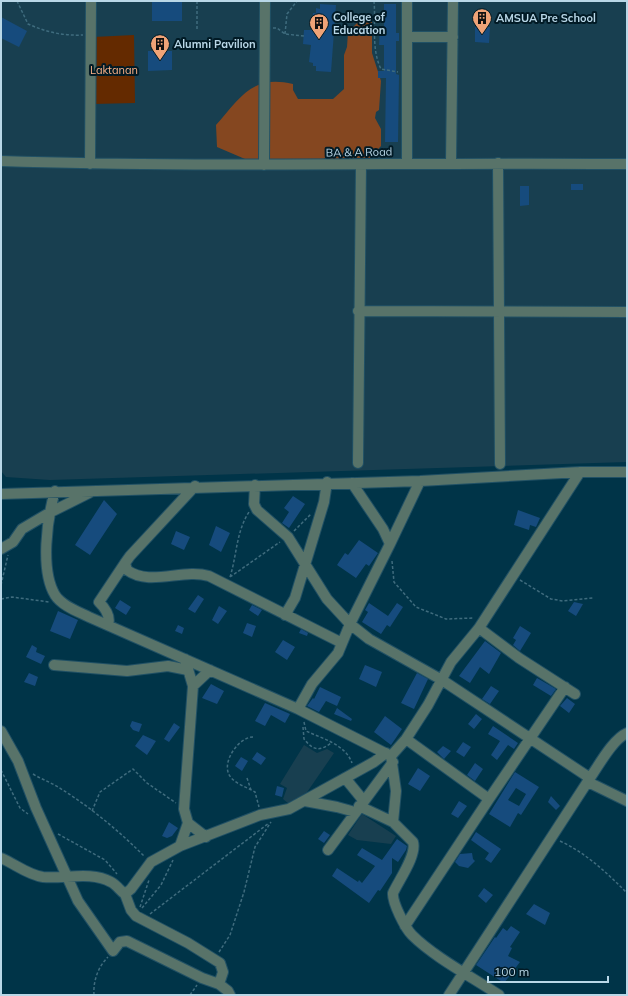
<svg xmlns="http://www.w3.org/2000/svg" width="628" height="996" font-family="Mulish,sans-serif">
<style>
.built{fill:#183f50}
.green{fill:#642a00}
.forest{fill:#854720}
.building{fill:#164b7d;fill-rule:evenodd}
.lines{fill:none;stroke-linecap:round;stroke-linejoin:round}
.minor-casing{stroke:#215165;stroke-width:12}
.path{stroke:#3f6c7e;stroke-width:1.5;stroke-dasharray:3 2;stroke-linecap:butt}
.minor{stroke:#587369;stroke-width:10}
.labels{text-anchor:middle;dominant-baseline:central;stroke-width:4;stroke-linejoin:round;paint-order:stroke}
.poi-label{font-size:11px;font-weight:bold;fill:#b9d7e7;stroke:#011a25;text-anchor:start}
.park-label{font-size:11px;fill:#fdb389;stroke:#011a25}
.street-label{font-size:11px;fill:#b9d7e7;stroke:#011a25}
</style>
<rect width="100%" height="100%" fill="#003448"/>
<path class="built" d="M1,1H627V462L50,480L6,477L1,471Z
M304,745L317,753L327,749L334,753L301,801L289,804L283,799L287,788L280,784Z
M362,814L396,836L391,844L357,840L348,835Z"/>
<path class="green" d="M134,35L135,103L93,104V37Z"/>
<path class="forest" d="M366,18L372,22V53L381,81L379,110L376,112L375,118L381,129V146L370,158H340L336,161H331L329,156L326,157L321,161L245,159L217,147L216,125C240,98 252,74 293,84V90L298,99H333L344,89V55L347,47L348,32L359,21Z"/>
<path class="building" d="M152,1H182V21H152Z
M320,4L336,5L331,72L316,71V66H313V63L309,62L311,45L303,44L304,30H312L313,13H316V8L320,9Z
M384,4H396V33H399V41H396V74L399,75L398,142H385L386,78H378V71H384V45H379L380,28H384Z
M1,17L27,31L19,47L1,38Z
M475,27H490L489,43L475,42Z
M148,51H172V70L148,71Z
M571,184H583V190H571Z
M520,186H529V205L520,206Z
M293,496L305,504L289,528L282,523L289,512L284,508Z
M104,500L117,514L90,555L75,545Z
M518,510L540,518L536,527L530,525L529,530L514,525Z
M216,526L230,533L221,552L209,545Z
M176,531L190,537L184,550L171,544Z
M359,540L378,553L369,566L366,564L356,578L337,565L345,553L348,555Z
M198,595L204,599L195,613L188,609Z
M120,600L131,607L126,615L115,608Z
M574,602L583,604L576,616L568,611Z
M369,603L388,616L397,603L403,607L390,627L387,625L381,634L362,622L368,612L365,610Z
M252,605L262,610L258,616L249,610Z
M219,606L227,611L218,624L212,620Z
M58,611L78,620L70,639L50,631Z
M247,623L256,626L252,637L243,633Z
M178,625L184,628L182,634L175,631Z
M520,626L531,633L520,651L513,645L516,640L513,638Z
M301,629L308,633L307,636L299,633Z
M283,640L295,647L287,660L275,652Z
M485,641L501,653L489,674L480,667L470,683L459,676Z
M32,645L37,648L36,652L45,656L41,664L26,657Z
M365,665L382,672L376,687L359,679Z
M29,673L38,677L35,686L24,682Z
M417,673L428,679L414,709L401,703Z
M537,678L556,689L551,696L533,685Z
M211,684L224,691L217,704L202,698Z
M491,686L499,691L490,704L482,699Z
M320,687L341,697L337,706L326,701L319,712L307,706L313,698L314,699Z
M567,698L575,704L569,713L560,706Z
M265,703L290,714L285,723L271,715L265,726L255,721Z
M337,708L352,719L351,721L334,714Z
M476,714L482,719L474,729L468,724Z
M385,716L402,729L391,745L374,732Z
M132,721L142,724L139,732L133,730L130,726Z
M174,723L180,727L169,742L164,739Z
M493,726L518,743L514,749L508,745L497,760L491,755L500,741L488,734Z
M143,735L156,741L147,755L135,746Z
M463,742L471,747L464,757L456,752Z
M443,746L451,751L444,759L437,752Z
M257,752L266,758L261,765L252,759Z
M241,757L248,761L242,771L235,766Z
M475,763L483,769L475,781L467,775Z
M418,768L430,776L420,791L408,784Z
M515,772L539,787L521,815L518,813L510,827L489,814ZM516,788L526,794L519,806L508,800Z
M277,786L284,788L282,797L275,795Z
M551,796L560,806L556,810L548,802Z
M459,801L467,806L458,818L451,814Z
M169,822L178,828L172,836L167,838L162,836Z
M324,831L330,835L324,843L318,839Z
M476,832L501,849L491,863L485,859L489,853L471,840Z
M397,839L407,846L406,850L398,862L392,858V873L380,891L378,890L369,903L332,876L337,868L358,882L359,880L362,883L375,866L357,855L362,848L382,860Z
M472,853L473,859L475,861L468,868L459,866L455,862L460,854Z
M484,888L493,895L486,903L478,896Z
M534,904L550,913L545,925L526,914Z
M511,926L520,932L510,947L512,948L508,956L520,962L504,983L476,965L495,937L496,938L503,928L507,931Z"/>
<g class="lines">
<defs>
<path id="minor" d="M407,37H453
M1,161C210,168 418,162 627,164
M451,162L453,1
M498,163L500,464
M90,164L91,1
M407,164V1
M264,165L265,1
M358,311L627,312
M358,463L361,165
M255,485L254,504L257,510L288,537L327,599L350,624L369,639L442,680L590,778
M195,486L130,556L125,563L127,570C150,587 183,568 209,576L342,643
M55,491C47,519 40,570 55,595C62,606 79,612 89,617L298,709L391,756L396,791L393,822L413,842C417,855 399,880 393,893C392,902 405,928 412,935C434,957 472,977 499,995
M1,494L420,481L580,472H627
M390,544L420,481
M1,549L13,542L22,529L49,513L91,492
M285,615L295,598L324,502L327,482
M108,625C111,616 105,608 99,602L125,563
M479,628L519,658L575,694
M54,665L127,671L168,666L188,670
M193,686L210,670
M298,709L312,684L338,653L350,624L390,544L383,529L352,483
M1,731L18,761L36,808L78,901L113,951L120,942L127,941L202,978L219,984L228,991L230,995
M406,739L489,799
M391,756L406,739L428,705L451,662L479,628L580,472
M345,778L363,800
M588,782L627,801
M305,801L337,807L355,812
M359,806L393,822
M188,823L206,837
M180,846L260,815L289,809L374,762L386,753
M328,850L393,762
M1,858C15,864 28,875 43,877C65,879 91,871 111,882C117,885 120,891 125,894L131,889L151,862L180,846L188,823L184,809L193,686L185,659
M125,894L131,910L136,916L188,943L220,963L223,972L219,984
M405,926L489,799L565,687
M449,995L590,778C599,765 613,739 627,733"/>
</defs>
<use href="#minor" class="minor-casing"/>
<path class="path" d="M17,1L28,24C46,32 63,36 83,35
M197,1V30
M360,1H372
M374,1C376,23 371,49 381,69L398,72
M273,28H277L285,34L304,36
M285,34L287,14L297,1
M294,531L311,514
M392,561L394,582L416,607L446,619L474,618
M230,577L280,542
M230,577C237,555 236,532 249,512
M520,580L551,599L563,601L593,598
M1,585L8,555
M1,599L12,597L49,602
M304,722L306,731C323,739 345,744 352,763
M303,727L304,739C313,750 319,752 331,743
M253,737C240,737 224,758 228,772C231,783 247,787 255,792L259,807
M1,770L20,808L28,814
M33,774C41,779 50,782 58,787C89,806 118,830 144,856
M247,778L251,790
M92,811L100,792L133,769L147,783L176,803
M58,834L105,860L117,874
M560,841C586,853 606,872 627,893
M140,907L149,880
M142,908L161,885L173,860
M150,914L269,823
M219,952L230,935L244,892L255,847L271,822
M94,995C93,981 98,967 108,957
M190,995L197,985"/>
<use href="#minor" class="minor"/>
</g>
<defs>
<symbol id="building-pin" viewBox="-11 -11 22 30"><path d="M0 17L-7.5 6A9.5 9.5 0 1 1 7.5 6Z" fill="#efa377" stroke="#011a25"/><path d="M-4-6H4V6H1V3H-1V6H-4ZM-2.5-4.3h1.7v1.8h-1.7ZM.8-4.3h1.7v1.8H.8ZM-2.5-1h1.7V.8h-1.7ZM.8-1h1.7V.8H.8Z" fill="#111"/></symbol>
</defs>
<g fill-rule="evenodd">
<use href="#building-pin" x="471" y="7" width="22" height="30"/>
<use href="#building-pin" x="308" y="12" width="22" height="30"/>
<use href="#building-pin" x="149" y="33" width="22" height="30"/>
</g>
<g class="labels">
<g class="poi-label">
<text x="333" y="17">College of<tspan x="333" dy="13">Education</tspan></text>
<text x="496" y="18">AMSUA Pre School</text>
<text x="174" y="44">Alumni Pavilion</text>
</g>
<g class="park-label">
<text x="114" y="70">Laktanan</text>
</g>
<g class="street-label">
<text transform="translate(359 152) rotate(-1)">BA &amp; A Road</text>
</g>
</g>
<rect width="628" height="996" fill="none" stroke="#b9d7e7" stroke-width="4"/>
<path d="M488 976v6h120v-6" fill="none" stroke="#b9d7e7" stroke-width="2"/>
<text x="494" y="976" font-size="12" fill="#b9d7e7" stroke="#011a25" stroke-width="3" paint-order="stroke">100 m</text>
</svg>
